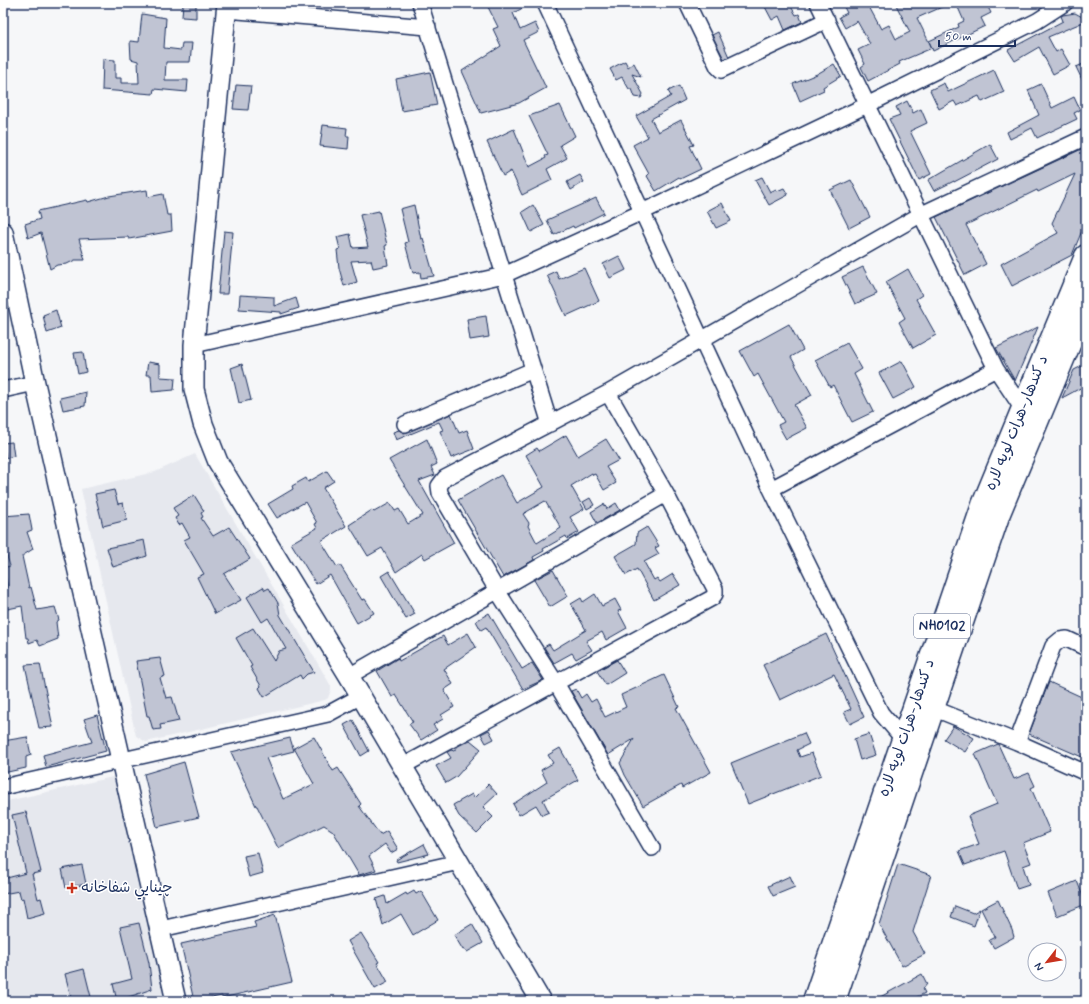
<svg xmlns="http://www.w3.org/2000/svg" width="1089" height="1004" font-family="Mynerve,'Playpen Sans Arabic',sans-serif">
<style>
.built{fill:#e6e8ee}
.building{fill:#c0c4d3;stroke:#1b2f5e;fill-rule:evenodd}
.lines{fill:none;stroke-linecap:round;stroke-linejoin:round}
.minor-casing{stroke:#1b2f5e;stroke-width:18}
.major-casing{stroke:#1b2f5e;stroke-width:22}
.highway-casing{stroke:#1b2f5e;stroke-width:25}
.minor{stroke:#fff;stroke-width:15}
.major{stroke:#fff;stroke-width:19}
.highway{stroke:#fff;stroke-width:22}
.poi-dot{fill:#c8321e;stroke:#fff;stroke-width:1.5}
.labels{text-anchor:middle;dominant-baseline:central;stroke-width:3;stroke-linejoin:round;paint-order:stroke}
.shield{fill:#fff;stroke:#5f6d8e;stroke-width:1}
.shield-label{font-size:14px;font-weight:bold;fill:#1b2f5e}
.street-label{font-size:15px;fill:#1b2f5e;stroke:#fff}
.poi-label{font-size:15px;fill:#1b2f5e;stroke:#fff;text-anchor:start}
</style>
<rect width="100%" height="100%" fill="#f6f7f9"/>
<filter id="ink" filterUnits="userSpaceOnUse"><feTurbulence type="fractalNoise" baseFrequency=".025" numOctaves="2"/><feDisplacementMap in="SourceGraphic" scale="8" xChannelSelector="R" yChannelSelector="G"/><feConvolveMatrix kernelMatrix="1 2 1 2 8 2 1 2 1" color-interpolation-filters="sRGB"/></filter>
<g filter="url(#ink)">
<path class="built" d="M195,454L331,686V690L328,698L325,700L146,742L136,736L81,489L155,472Z
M117,776L166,1001H3V802Z"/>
<path class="building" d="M183,3H196V18L182,17Z
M486,3H533L513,13L520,30L535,23L539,32L523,40L546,88L519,103L481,113L462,71L501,46L493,29L498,27Z
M763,3H789L796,15L799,14L802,22L785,30L779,16L772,20Z
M842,3H867L881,29L889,25L896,39L910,32L895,3H951L917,18L932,48L899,62L900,64L868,81L861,67L865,64L858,50L870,44L857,21L845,28L839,17L847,13Z
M956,3H986L991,13L981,18L985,26L933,51L929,41L959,27L958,24L964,21Z
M1075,13L1086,19V21L1048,37L1056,52L1061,49L1070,65L1053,74L1039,47L1015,61L1008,50L1063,21L1061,16L1063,15Z
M142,14L166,18L164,48L181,50L182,43H192L190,62H166L165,80H188L187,92L154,89L153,94L102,90L103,59L115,60V78H121V83H139L138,61L131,59L130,41L139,42Z
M718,32L729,57L724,59L712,35Z
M625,61L628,67L634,63L641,77L632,74L643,94L641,98L635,97L632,89H629L622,77L616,80L610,69Z
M1086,63V88L1076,67Z
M834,64L841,76L823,87L824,90L800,101L793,84L817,74Z
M994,70L1004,92L982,102L979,96L957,106L954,101L939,109L930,90L944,83L948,92Z
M430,72L437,105L402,111L396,79Z
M1041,84L1052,108L1074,97L1080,110L1074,113L1077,119L1037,138L1032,128L1010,139L1007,132L1039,115L1028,90Z
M236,85L251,86L248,110L233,109Z
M679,86L685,100L651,119L658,132L681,120L694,145L690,146L701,169L680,179L679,177L656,191L647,176L649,174L633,145L648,137L636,116L671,96L668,91Z
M907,101L913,113L921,109L927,123L910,131L931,174L919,180L889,119L900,115L896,107Z
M560,105L575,136L560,145L567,158L547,169L552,180L522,195L511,171L503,176L487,142L514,129L529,167L546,158L545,156L548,155L529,116Z
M323,125L347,128L346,136H349L348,149L320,146Z
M990,144L998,159L954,182V181L934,191L928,180Z
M1086,147V221L1072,255L1012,286L1001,264L1058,233L1052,223L1075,174L1038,192L1037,190L966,225L986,264L965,275L936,217Z
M580,175L584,182L571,190L567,182Z
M762,177L770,192L776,189L777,191L784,188L788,195L769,205L755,180Z
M851,180L870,217L849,228L830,190Z
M147,190L148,197L163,194L167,215H171L172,231L129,239L128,237L79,239L85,260H75L67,264L57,265L50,269L41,233L28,238L25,224L40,219L38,211L87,200L88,202L109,196Z
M596,198L604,213L574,228L573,226L554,235L547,220Z
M722,203L731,221L716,228L707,211Z
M414,205L421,239L423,238L434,276L421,278L420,272L413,273L405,243L408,242L400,209Z
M533,205L544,225L531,232L522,212Z
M379,211L387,245L385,246L388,265L373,268L371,260L351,261L357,282L344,286L339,268L337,250L340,249L337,237L350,234L353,248L368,247L360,215Z
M224,231L233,232L227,294H218Z
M619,256L626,270L610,278L603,264Z
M863,267L877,294L855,304L842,277Z
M584,268L599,301L566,316L547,275L556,271L559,279Z
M908,269L922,295L916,299L936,335L913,348L899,322L905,318L886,282Z
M240,295L274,297V306L296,298L299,308L281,314V312L239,309Z
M56,310L61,328L47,333L43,315Z
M486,316L489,337L470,340L467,319Z
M789,324L803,350L791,357L812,395L794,405L807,428L786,439L778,425L784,422L758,374L754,377L740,351Z
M1038,327L1015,381L996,348Z
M847,343L862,369L854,374L873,412L852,422L833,385L830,387L815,360Z
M83,352L86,372L78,374L74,353Z
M902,361L916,387L893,399L879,373Z
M148,362L160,364V377L175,378L174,390L152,392L151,375H146Z
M242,364L251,400L239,403L231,368Z
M1086,364V385L1062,398L1074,370Z
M86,392L85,406L63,410L60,398Z
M451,414L459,433L467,430L474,449L451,458L440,431L443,430L439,422L396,440L393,432L399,430L404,433L408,432Z
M566,435L578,456L606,439L619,460L606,467L616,483L604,490L595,474L593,475L592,473L571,486L584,509L570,517L579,532L567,539L566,536L543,549L544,551L533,557L534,560L503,577L458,500L501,475L517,503L544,487L526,455L537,448L539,451ZM545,501L561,528L537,543L528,526L529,523L523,514Z
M427,439L437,464L431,467L435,475L419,481L454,543L425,559L422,554L396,572L382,548L368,556L349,525L372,510L374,512L390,503L395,511L399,509L408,524L423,515L389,460Z
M12,442L14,456L6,458L3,443Z
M327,471L334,481L323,488L346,526L321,541L337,567L340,565L362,600L365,599L374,613L357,623L330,575L316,584L291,543L317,528L315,524L317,523L305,502L277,518L268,504L293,489L292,486L306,478L308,482Z
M114,490L118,504L123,503L127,520L103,526L95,494Z
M194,495L204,511L201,513L203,517L201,518L213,536L229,527L250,559L224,574L241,600L215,614L197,577L204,574L184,540L190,537L182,523L179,525L175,518L178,516L173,508Z
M590,498L594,505L587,509L583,502Z
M616,503L620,510L597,523L591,512L604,504L607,509Z
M29,514L32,530L27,532L33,549L22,556L29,588L31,587L37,610L55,607L59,620L56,622L58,639L40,646L37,640L29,643L28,638H26L22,606L3,610V588L8,587L3,568L10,566L3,544V516Z
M647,527L659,546L655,548L659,554L644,562L654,580L657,578L660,582L673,574L680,585L654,600L637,569L626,575L615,556L636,544L637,533Z
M144,540L147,556L113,567L107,548Z
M553,570L568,596L550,607L534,580Z
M389,571L415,614L406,619L381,576Z
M263,587L265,590L269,588L278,603L280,615L314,672L307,674L302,679L300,675L264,697L259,688L261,686L250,667L252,666L236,638L253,628L274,661L279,651L286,649L268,618L262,622L247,597Z
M595,594L602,606L615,599L621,610L618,611L627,628L606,640L602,632L586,641L592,650L576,659L572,653L554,663L544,647L549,644L553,650L586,630L571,604L581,598L583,602Z
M489,613L522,669L532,663L543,680L523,689L486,627L481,630L476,621Z
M468,633L476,647L444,669L453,684L444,690L454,707L441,715L443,719L433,725L437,730L421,740L409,724L413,722L396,695L392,697L377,671L398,658L399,661L443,636L448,645Z
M826,634L864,717L850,724L844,712L851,709L834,674L780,700L763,665Z
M160,658L165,676L160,678L166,698L172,697L179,721L160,725L161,729L153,730L149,716H147L136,661Z
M617,660L625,673L606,685L597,671Z
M40,664L53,727L39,728L25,665Z
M664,675L679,707L676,708L711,772L682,788L681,785L643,806L625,775L620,763L634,739L608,755L571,691L576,689L581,698L586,694L591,702L596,699L605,717L626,707L621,695Z
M1049,682L1086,699V756L1082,757L1029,734Z
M97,715L106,751L46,767L43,755L92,742L84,719Z
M353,720L369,751L361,756L344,725Z
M953,726L974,738L965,752L944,739Z
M489,730L494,739L486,743L481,734Z
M804,733L809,744L797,750L800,757L812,753L821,775L748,804L731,763Z
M869,734L876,755L860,760L854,739Z
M27,737L31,755L26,757V768L3,773V741Z
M314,737L333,771L338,768L361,804L359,806L380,835L387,831L398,849L391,853L385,844L369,856L376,870L359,875L333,831L324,825L278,848L257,806H256L231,752L290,738L294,751L266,758L283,799L314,784L294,748Z
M470,740L481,749L456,777L446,783L436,766L451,758L447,752L451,750L454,751L458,746Z
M998,744L1014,779L1029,773L1035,786L1031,788L1050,832L1023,843L1031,863L1023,866L1029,885L1017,889L1004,851L965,865L959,851L979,844L968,816L997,804L975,754Z
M560,748L578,780L543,800L549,812L542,815L536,805L519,815L513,804L547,782L541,770L553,763L548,755Z
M184,762L199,817L157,827L144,774Z
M488,784L497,794L483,807L493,817L477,833L459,816L453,805L472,794L474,798Z
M26,812L41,872L32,874L38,899L41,898L45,913L27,918L23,898L21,899L19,891L3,894V879L26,873L12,815Z
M424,844L429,854L397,862L396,860Z
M258,853L263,873L249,877L244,856Z
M898,864L931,875L913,932L925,954L902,966L879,924Z
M82,865L86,884L66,888L62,869Z
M790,876L795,887L773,896L768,886Z
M1077,881L1086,904L1057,916L1048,893Z
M414,891L416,894L421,891L438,920L413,935L401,914L383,925L376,899L385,896L387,904L406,893L407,895Z
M998,900L1012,930L1014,937L994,948L989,940L995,937L981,909Z
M955,906L973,913L980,909L974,926L951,917Z
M275,915L292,982L222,998V996L194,1001L181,944L256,927L254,922Z
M139,923L149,963L152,989L117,1001L113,984L132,979L120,927Z
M472,924L483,943L467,952L465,949L463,950L454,935Z
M361,933L379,962L377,963L388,982L375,989L348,941Z
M84,969L92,1001H72L65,974Z
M922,974L927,984L923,989L925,993L909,1001H873Z"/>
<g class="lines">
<defs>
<path id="minor" d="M420,3L550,424
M545,3L771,489L881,713L903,739L909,743
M687,3L718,67L721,70L827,20
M818,3L996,369L1022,408L1028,412
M226,10L428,27
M194,345L504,275L642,212L867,105L1037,21L1065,3
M3,390L35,383
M405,424L533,370
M771,489L996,369
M349,676L666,494
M925,705L1017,742L1086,773
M1017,742L1053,646L1060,640L1067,639L1086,648
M403,766L712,598L715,594V589L666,494L608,393
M3,787L328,714L361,696
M652,848L556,683L498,592L440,493L439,486L445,478L608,393L920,215L1086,137
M161,929L459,862"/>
<path id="major" d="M227,3L194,345V389L203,424L218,462L349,676L541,1001
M3,232L35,383L176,1001"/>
<path id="highway" d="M814,1001L983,505L1086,256
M834,1001L999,513L1086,304"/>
</defs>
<use href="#minor" class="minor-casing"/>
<use href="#major" class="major-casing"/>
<use href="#highway" class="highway-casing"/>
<use href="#minor" class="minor"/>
<use href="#major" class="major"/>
<use href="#highway" class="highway"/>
</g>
</g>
<path class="poi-dot" d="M70 882h4v4h4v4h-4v4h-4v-4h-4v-4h4z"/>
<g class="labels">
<rect class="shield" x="914" y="614" width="56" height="24" rx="3"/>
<g class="shield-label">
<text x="942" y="626">NH0102</text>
</g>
<g class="street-label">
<text transform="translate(1017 423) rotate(-68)">د کندهار-هرات لويه لاره</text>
<text transform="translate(907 728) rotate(-71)">د کندهار-هرات لويه لاره</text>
</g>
<g class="poi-label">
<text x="81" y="888">چينايي شفاخانه</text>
</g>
</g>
<rect width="1089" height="1004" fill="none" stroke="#fff" stroke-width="16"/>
<rect x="8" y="8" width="1073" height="988" fill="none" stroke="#1b2f5e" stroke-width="1.5" filter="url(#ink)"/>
<g transform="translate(1047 962) rotate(239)"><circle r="19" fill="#ffffff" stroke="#a4acbf"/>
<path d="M0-3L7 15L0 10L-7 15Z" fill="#c8321e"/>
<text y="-6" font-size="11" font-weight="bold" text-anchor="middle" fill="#1b2f5e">N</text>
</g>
<path d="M939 40v6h76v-6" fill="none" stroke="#1b2f5e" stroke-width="2"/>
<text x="945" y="40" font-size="12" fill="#1b2f5e" stroke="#ffffff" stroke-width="3" paint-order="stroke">50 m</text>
</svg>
